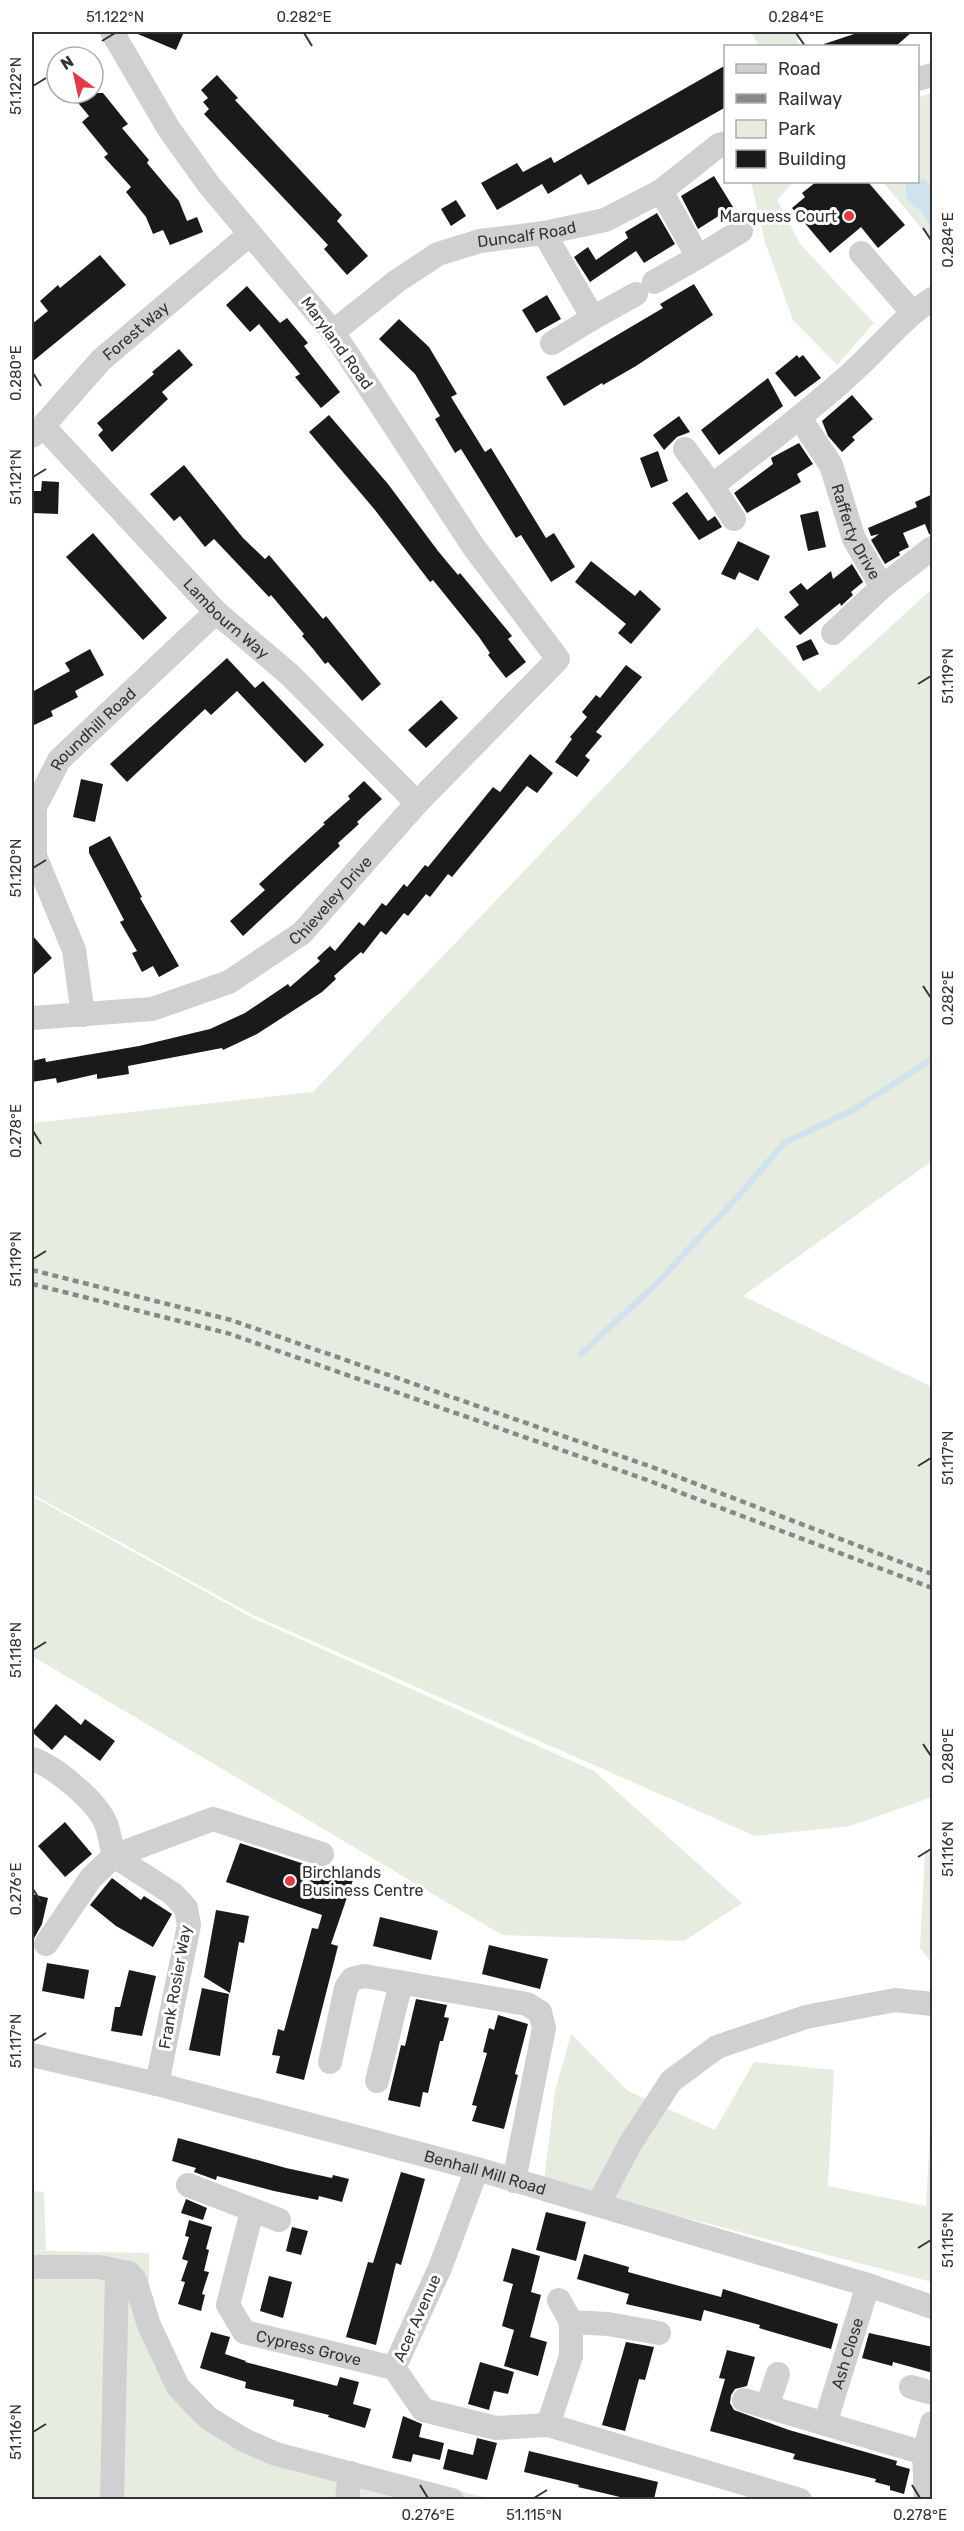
<svg xmlns="http://www.w3.org/2000/svg" width="964" height="2531" font-family="Rubik,sans-serif">
<style>
.green{fill:#e6ecdf}
.water{fill:#cfe2ee}
.lines{fill:none;stroke-linecap:round;stroke-linejoin:round}
.stream{stroke:#cfe2ee;stroke-width:6}
.building{fill:#1a1a1a}
.minor{stroke:#d0d0d0;stroke-width:24}
.rail{stroke:#888;stroke-width:4.5;stroke-dasharray:6 4.5;stroke-linecap:butt}
.ticks{fill:none;stroke:#333;stroke-width:2}
.poi-dot{fill:#e63946;stroke:#fff;stroke-width:2}
.labels{text-anchor:middle;dominant-baseline:central;stroke-width:6;stroke-linejoin:round;paint-order:stroke}
.poi-label{font-size:16px;fill:#333;stroke:#fff;text-anchor:end}
.street-label{font-size:16px;fill:#333;stroke:#fff}
.neatline{fill:none;stroke:#333;stroke-width:2}
.ticks-label{font-size:15px;text-anchor:middle;fill:#333}
</style>
<rect width="100%" height="100%" fill="#fff"/>
<path class="green" d="M751,32H803L797,40L800,46H759Z
M932,92V241L883,182H918V98Z
M751,182H793L777,200L801,245L874,323L837,365L793,320L765,242Z
M932,589V1161L743,1296L932,1387V1797L850,1826L755,1836L253,1615L32,1494V1123L313,1092L757,627L819,692Z
M32,1496L253,1618L594,1771L742,1903L684,1941L502,1935L32,1656Z
M925,1852H932V1963L920,1948Z
M571,2034L628,2091L715,2130L754,2062L834,2070L828,2186L926,2206L930,2130H932V2282L544,2181L555,2091Z
M32,2191L44,2192L46,2251L149,2253V2303L189,2390L262,2443L492,2499H32Z"/>
<path class="water" d="M924,180L932,187V228L921,211L907,200L905,182Z"/>
<g class="lines">
<path class="stream" d="M581,1354L656,1284L743,1191L784,1143L853,1110L932,1059"/>
</g>
<path class="building" d="M133,32H184L176,50Z
M860,32H912L896,46H824V44Z
M726,65V107L588,185L581,174L548,194L542,184L497,210L481,183L517,163L523,172L551,157L554,163Z
M217,75L238,98L235,100L342,215L337,221L368,256L347,275L324,249L328,245L204,114L209,109L203,102L208,98L201,90Z
M70,93H103L128,124L122,128L149,160L147,163L179,201L187,221L197,217L203,232L170,245L163,230L153,234L146,217L126,192L131,187L104,157L108,154L82,122L89,116Z
M714,176L733,207L698,229L681,196Z
M816,182H868L905,225L878,248L861,227L830,253L792,208L805,197L802,193Z
M456,200L466,216L451,226L441,209Z
M657,213L675,244L644,263L636,251L590,282L574,257L588,247L596,260L628,238L625,232Z
M100,255L126,285L32,362V324L48,311L40,301L58,285L60,288Z
M694,284L713,315L636,366L603,385L602,383L564,406L546,377L663,308L660,304Z
M247,286L280,323L287,318L308,343L304,346L340,392L321,408L295,377L300,374L259,324L250,332L226,305Z
M547,295L561,319L536,333L522,310Z
M399,319L429,347L457,394L451,397L485,452L491,448L546,538L554,533L575,567L551,582L521,535L516,538L461,449L455,453L435,419L440,416L415,374L379,339Z
M179,349L193,365L162,392L168,399L112,452L98,435L103,430L97,423L154,374L152,372Z
M797,355L799,358L803,355L821,378L795,397L775,373Z
M768,378L783,406L719,455L701,430Z
M852,395L873,419L852,437L855,440L842,452L828,436L822,421Z
M329,415L388,484L438,551L458,575L460,573L512,636L508,639L526,662L506,678L488,655L490,653L479,637L433,580L430,582L375,510L309,432Z
M679,416L690,432L677,437L664,450L653,435Z
M799,443L813,464L797,474L801,482L747,513L734,493L773,464L771,458Z
M658,451L668,481L651,488L640,458Z
M184,465L243,538L265,559L269,555L323,619L326,616L381,684L362,701L328,662L325,664L314,650L302,636L304,634L271,595L269,597L214,539L205,547L180,516L174,521L150,494Z
M42,481L59,482L58,514L32,513V491H41Z
M687,492L708,521L715,516L722,527L699,540L672,503Z
M933,494V534H929L925,524L903,533L909,547L899,552L900,555L885,564L871,540L879,534L871,536L868,528L917,507L915,502Z
M818,511L826,547L808,551L800,515Z
M93,533L167,618L143,640L66,557Z
M738,541L770,556L758,581L739,572L735,580L721,574Z
M591,561L635,596L640,590L661,609L631,644L618,633L626,624L575,582Z
M852,564L863,582L851,592L853,595L841,606L840,603L800,635L784,617L799,605L789,592L801,583L807,590L831,571L833,579Z
M811,639L819,654L803,661L796,646Z
M90,649L104,675L75,691L78,697L51,711L53,716L32,726V692L70,671L65,663Z
M227,658L255,688L263,681L324,745L305,763L237,691L211,715L205,709L127,782L110,764Z
M626,665L642,677L596,732L602,736L585,756L590,760L577,777L555,762L572,739L570,737L587,717L582,712L596,695L600,698Z
M441,700L458,718L426,748L408,730Z
M530,754L553,773L537,793L527,786L452,877L448,874L430,897L426,894L408,916L404,913L386,935L381,931L363,954L361,952L334,976L336,979L322,992L257,1034L223,1050L222,1048L128,1066L129,1074L97,1079V1074L57,1083L56,1078L32,1082V1061L45,1058L46,1062L139,1046L210,1029L245,1013L288,984L290,987L320,961L317,958L330,946L335,951L359,922L364,926L382,903L386,906L404,884L407,887L425,865L428,867L493,787L500,792Z
M81,779L103,784L95,822L73,817Z
M364,781L382,799L357,822L359,824L338,843L340,846L243,936L230,921L265,890L259,884L325,824L323,823L350,799L348,796Z
M110,836L142,897L140,898L179,966L159,977L153,966L142,972L132,953L137,951L120,922L124,920L89,853V847Z
M32,935L52,958L32,976Z
M56,1704L81,1725L85,1719L115,1741L100,1761L65,1735L52,1750L32,1732Z
M65,1822L92,1854L65,1877L38,1846Z
M240,1843L353,1880L331,1944L338,1946L304,2080L276,2073L280,2056L272,2055L278,2029L284,2031L312,1928L318,1929L322,1915L226,1882Z
M112,1878L141,1900L144,1896L172,1914L153,1947L116,1926L90,1905Z
M32,1894L48,1898L42,1924L32,1942Z
M216,1910L249,1916L244,1943L239,1942L230,1993L204,1977Z
M380,1917L438,1931L431,1960L373,1946Z
M489,1945L548,1959L540,1989L482,1974Z
M47,1963L89,1970L84,1999L42,1991Z
M129,1970L156,1976L142,2036L111,2031L115,2007H120Z
M202,1988L229,1994L220,2056L189,2050Z
M416,1999L447,2005L444,2017L449,2018L443,2041H440L428,2093L423,2092L420,2107L388,2100L401,2045L405,2046Z
M498,2015L528,2024L515,2074L518,2075L504,2129L472,2121L477,2106L472,2105L487,2053L483,2052L489,2028L494,2030Z
M178,2138L286,2168L332,2178L333,2175L349,2179L342,2202L319,2196L318,2200L274,2191L217,2176L216,2180L194,2172L196,2168L172,2161Z
M401,2172L425,2179L401,2265L396,2263L376,2345L346,2337L368,2262L373,2263Z
M186,2199L207,2208L203,2220L181,2213Z
M546,2212L586,2222L576,2261L536,2250Z
M189,2220L212,2227L206,2249L209,2250L204,2271L209,2272L202,2294L205,2295L201,2311L178,2304L185,2282L181,2281L188,2261L182,2259L189,2237L185,2236Z
M292,2227L308,2231L301,2255L286,2251Z
M512,2248L540,2256L531,2292L541,2295L530,2337L547,2342L538,2376L504,2366L514,2330L502,2326L513,2284L503,2281Z
M584,2254L629,2267L628,2272L657,2280L721,2297L723,2289L838,2324L831,2349L759,2328L760,2325L704,2310L701,2321L626,2304L629,2294L577,2279Z
M269,2276L292,2282L283,2318L260,2311Z
M211,2332L230,2337L225,2354L246,2361L245,2362L337,2386L340,2377L359,2382L353,2404L371,2409L365,2428L328,2417L329,2415L293,2406L294,2400L245,2388L246,2382L200,2368Z
M869,2333L933,2347V2373L893,2362L892,2366L862,2358Z
M626,2342L654,2347L645,2380L639,2379L625,2431L602,2425Z
M727,2350L755,2357L747,2386L735,2389L731,2395L730,2403L734,2410L789,2430L897,2461L896,2465L910,2469L904,2494L890,2490V2486L875,2482L876,2479L793,2459L795,2454L710,2431L725,2379L719,2378Z
M480,2362L514,2372L508,2394L494,2391L489,2410L468,2404Z
M403,2416L422,2424L419,2437L444,2443L440,2460L413,2454L411,2462L392,2458Z
M477,2438L497,2443L487,2480L443,2469L448,2449L473,2455Z
M529,2451L658,2482L654,2499H619L620,2497L578,2487L579,2485L524,2472Z"/>
<g class="lines">
<g class="minor">
<path d="M918,79L932,75"/>
<path d="M544,233L593,318L636,294"/>
<path d="M861,253L912,312"/>
<path d="M698,257L741,231"/>
<path d="M654,282L698,257L661,191"/>
<path id="s1" d="M333,332L397,281L438,254L480,241L544,233L605,220L661,191L719,145L726,143"/>
<path d="M552,343L593,318"/>
<path id="s2" d="M799,417L831,465L854,539L882,587L833,633"/>
<path id="s3" d="M43,426L216,612L289,674L417,803"/>
<path id="s4" d="M32,436L43,426L101,360L250,234"/>
<path d="M685,449L712,486"/>
<path d="M734,519L712,486C758,450 805,415 848,376C877,351 900,320 932,299"/>
<path d="M882,587L932,548"/>
<path id="s5" d="M83,1015L74,950L35,856V807L59,760L216,612"/>
<path id="s6" d="M32,1018L152,1009L229,982L302,933L417,803L558,659L473,546L333,332L209,185L169,129L112,32"/>
<path d="M32,1759C54,1766 97,1801 106,1824C110,1834 111,1846 114,1856L173,1894L186,1908L189,1925L157,2084"/>
<path d="M46,1944L91,1878L114,1856L213,1819L322,1854"/>
<path id="s7" d="M32,2055L157,2084L477,2169L868,2285L932,2307"/>
<path d="M330,2062L346,1988L352,1979L364,1976L527,2004L540,2012L544,2028L514,2181"/>
<path d="M377,2081L401,1983"/>
<path d="M477,2169L440,2268L394,2368L423,2410L496,2428L548,2425L800,2500"/>
<path d="M188,2185L279,2220"/>
<path d="M598,2205L630,2144L671,2081L717,2047L806,2017L895,2000L932,2004"/>
<path id="s8" d="M252,2211L228,2305L244,2332L394,2368"/>
<path d="M32,2267H99L129,2273L135,2280L149,2325L178,2387L208,2418L244,2440L276,2454L452,2500"/>
<path d="M571,2322L608,2324L659,2333"/>
<path d="M911,2387L932,2393"/>
<path d="M744,2400L924,2453"/>
<path d="M767,2407L778,2374"/>
<path id="s9" d="M825,2424L868,2285"/>
<path d="M548,2425L571,2356V2322L559,2300"/>
<path d="M112,2500L117,2273L113,2270"/>
<path d="M347,2500L350,2473"/>
<path d="M926,2500L924,2453L932,2423"/>
</g>
<path class="rail" d="M32,1270L231,1320L652,1467L932,1574
M32,1284L227,1333L647,1480L932,1588"/>
</g>
<path class="ticks" d="M304,33L312,46M796,33L805,46M102,41L115,33M33,86L46,78M923,228L931,240M33,373L41,386M33,477L46,469M918,684L931,676M33,868L46,860M923,986L931,998M33,1131L41,1144M33,1259L46,1251M918,1466L931,1458M33,1650L46,1642M923,1744L931,1756M918,1857L931,1849M33,1889L41,1902M33,2041L46,2033M918,2248L931,2240M33,2432L46,2424M420,2485L428,2498M912,2485L920,2498M534,2498L547,2490"/>
<g class="poi-dot">
<circle cx="849" cy="216" r="6"/>
<circle cx="290" cy="1881" r="6"/>
</g>
<g class="labels">
<g class="poi-label">
<text x="837" y="216">Marquess Court</text>
<text x="302" y="1872" text-anchor="start">Birchlands<tspan x="302" dy="18">Business Centre</tspan></text>
</g>
<g class="street-label">
<text stroke="none"><textPath href="#s1" startOffset="222">Duncalf Road</textPath></text>
<text stroke="none"><textPath href="#s4" startOffset="148">Forest Way</textPath></text>
<text transform="translate(337 343) rotate(54)">Maryland Road</text>
<text stroke="none"><textPath href="#s2" startOffset="129">Rafferty Drive</textPath></text>
<text stroke="none"><textPath href="#s3" startOffset="266">Lambourn Way</textPath></text>
<text stroke="none"><textPath href="#s5" startOffset="315">Roundhill Road</textPath></text>
<text stroke="none"><textPath href="#s6" startOffset="333">Chieveley Drive</textPath></text>
<text transform="translate(175 1987) rotate(-80)">Frank Rosier Way</text>
<text stroke="none"><textPath href="#s7" startOffset="468">Benhall Mill Road</textPath></text>
<text transform="translate(417 2318) rotate(-66)">Acer Avenue</text>
<text stroke="none"><textPath href="#s8" startOffset="195">Cypress Grove</textPath></text>
<text stroke="none"><textPath href="#s9" startOffset="74">Ash Close</textPath></text>
</g>
</g>
<rect width="964" height="2531" fill="none" stroke="#ffffff" stroke-width="66"/>
<rect x="724" y="45" width="195" height="138" fill="#ffffff" stroke="#adadad" stroke-width="1.5"/>
<rect x="736" y="64" width="30" height="9" fill="#d0d0d0" stroke="#adadad" stroke-width="1.5"/>
<text x="778" y="75" font-size="18" fill="#333333">Road</text>
<rect x="736" y="94" width="30" height="9" fill="#888888" stroke="#adadad" stroke-width="1.5"/>
<text x="778" y="105" font-size="18" fill="#333333">Railway</text>
<rect x="736" y="120" width="30" height="18" fill="#e6ecdf" stroke="#adadad" stroke-width="1.5"/>
<text x="778" y="135" font-size="18" fill="#333333">Park</text>
<rect x="736" y="150" width="30" height="18" fill="#1a1a1a" stroke="#adadad" stroke-width="1.5"/>
<text x="778" y="165" font-size="18" fill="#333333">Building</text>
<g transform="translate(75 75) rotate(327)"><circle r="28" fill="#ffffff" stroke="#adadad" stroke-width="1.5"/>
<path d="M0-4.5L10 22L0 15L-10 22Z" fill="#e63946"/>
<text y="-9" font-size="16" font-weight="bold" text-anchor="middle" fill="#333333">N</text>
</g>
<rect x="33" y="33" width="898" height="2465" class="neatline"/>
<g class="ticks-label">
<text x="115" y="22">51.122°N</text>
<text x="304" y="22">0.282°E</text>
<text x="796" y="22">0.284°E</text>
<text transform="translate(16 86) rotate(-90)" y="5">51.122°N</text>
<text transform="translate(948 240) rotate(-90)" y="5">0.284°E</text>
<text transform="translate(16 373) rotate(-90)" y="5">0.280°E</text>
<text transform="translate(16 477) rotate(-90)" y="5">51.121°N</text>
<text transform="translate(948 676) rotate(-90)" y="5">51.119°N</text>
<text transform="translate(16 868) rotate(-90)" y="5">51.120°N</text>
<text transform="translate(948 998) rotate(-90)" y="5">0.282°E</text>
<text transform="translate(16 1131) rotate(-90)" y="5">0.278°E</text>
<text transform="translate(16 1259) rotate(-90)" y="5">51.119°N</text>
<text transform="translate(948 1458) rotate(-90)" y="5">51.117°N</text>
<text transform="translate(16 1650) rotate(-90)" y="5">51.118°N</text>
<text transform="translate(948 1756) rotate(-90)" y="5">0.280°E</text>
<text transform="translate(948 1849) rotate(-90)" y="5">51.116°N</text>
<text transform="translate(16 1889) rotate(-90)" y="5">0.276°E</text>
<text transform="translate(16 2041) rotate(-90)" y="5">51.117°N</text>
<text transform="translate(948 2240) rotate(-90)" y="5">51.115°N</text>
<text transform="translate(16 2432) rotate(-90)" y="5">51.116°N</text>
<text x="428" y="2520">0.276°E</text>
<text x="534" y="2520">51.115°N</text>
<text x="920" y="2520">0.278°E</text>
</g>
</svg>
